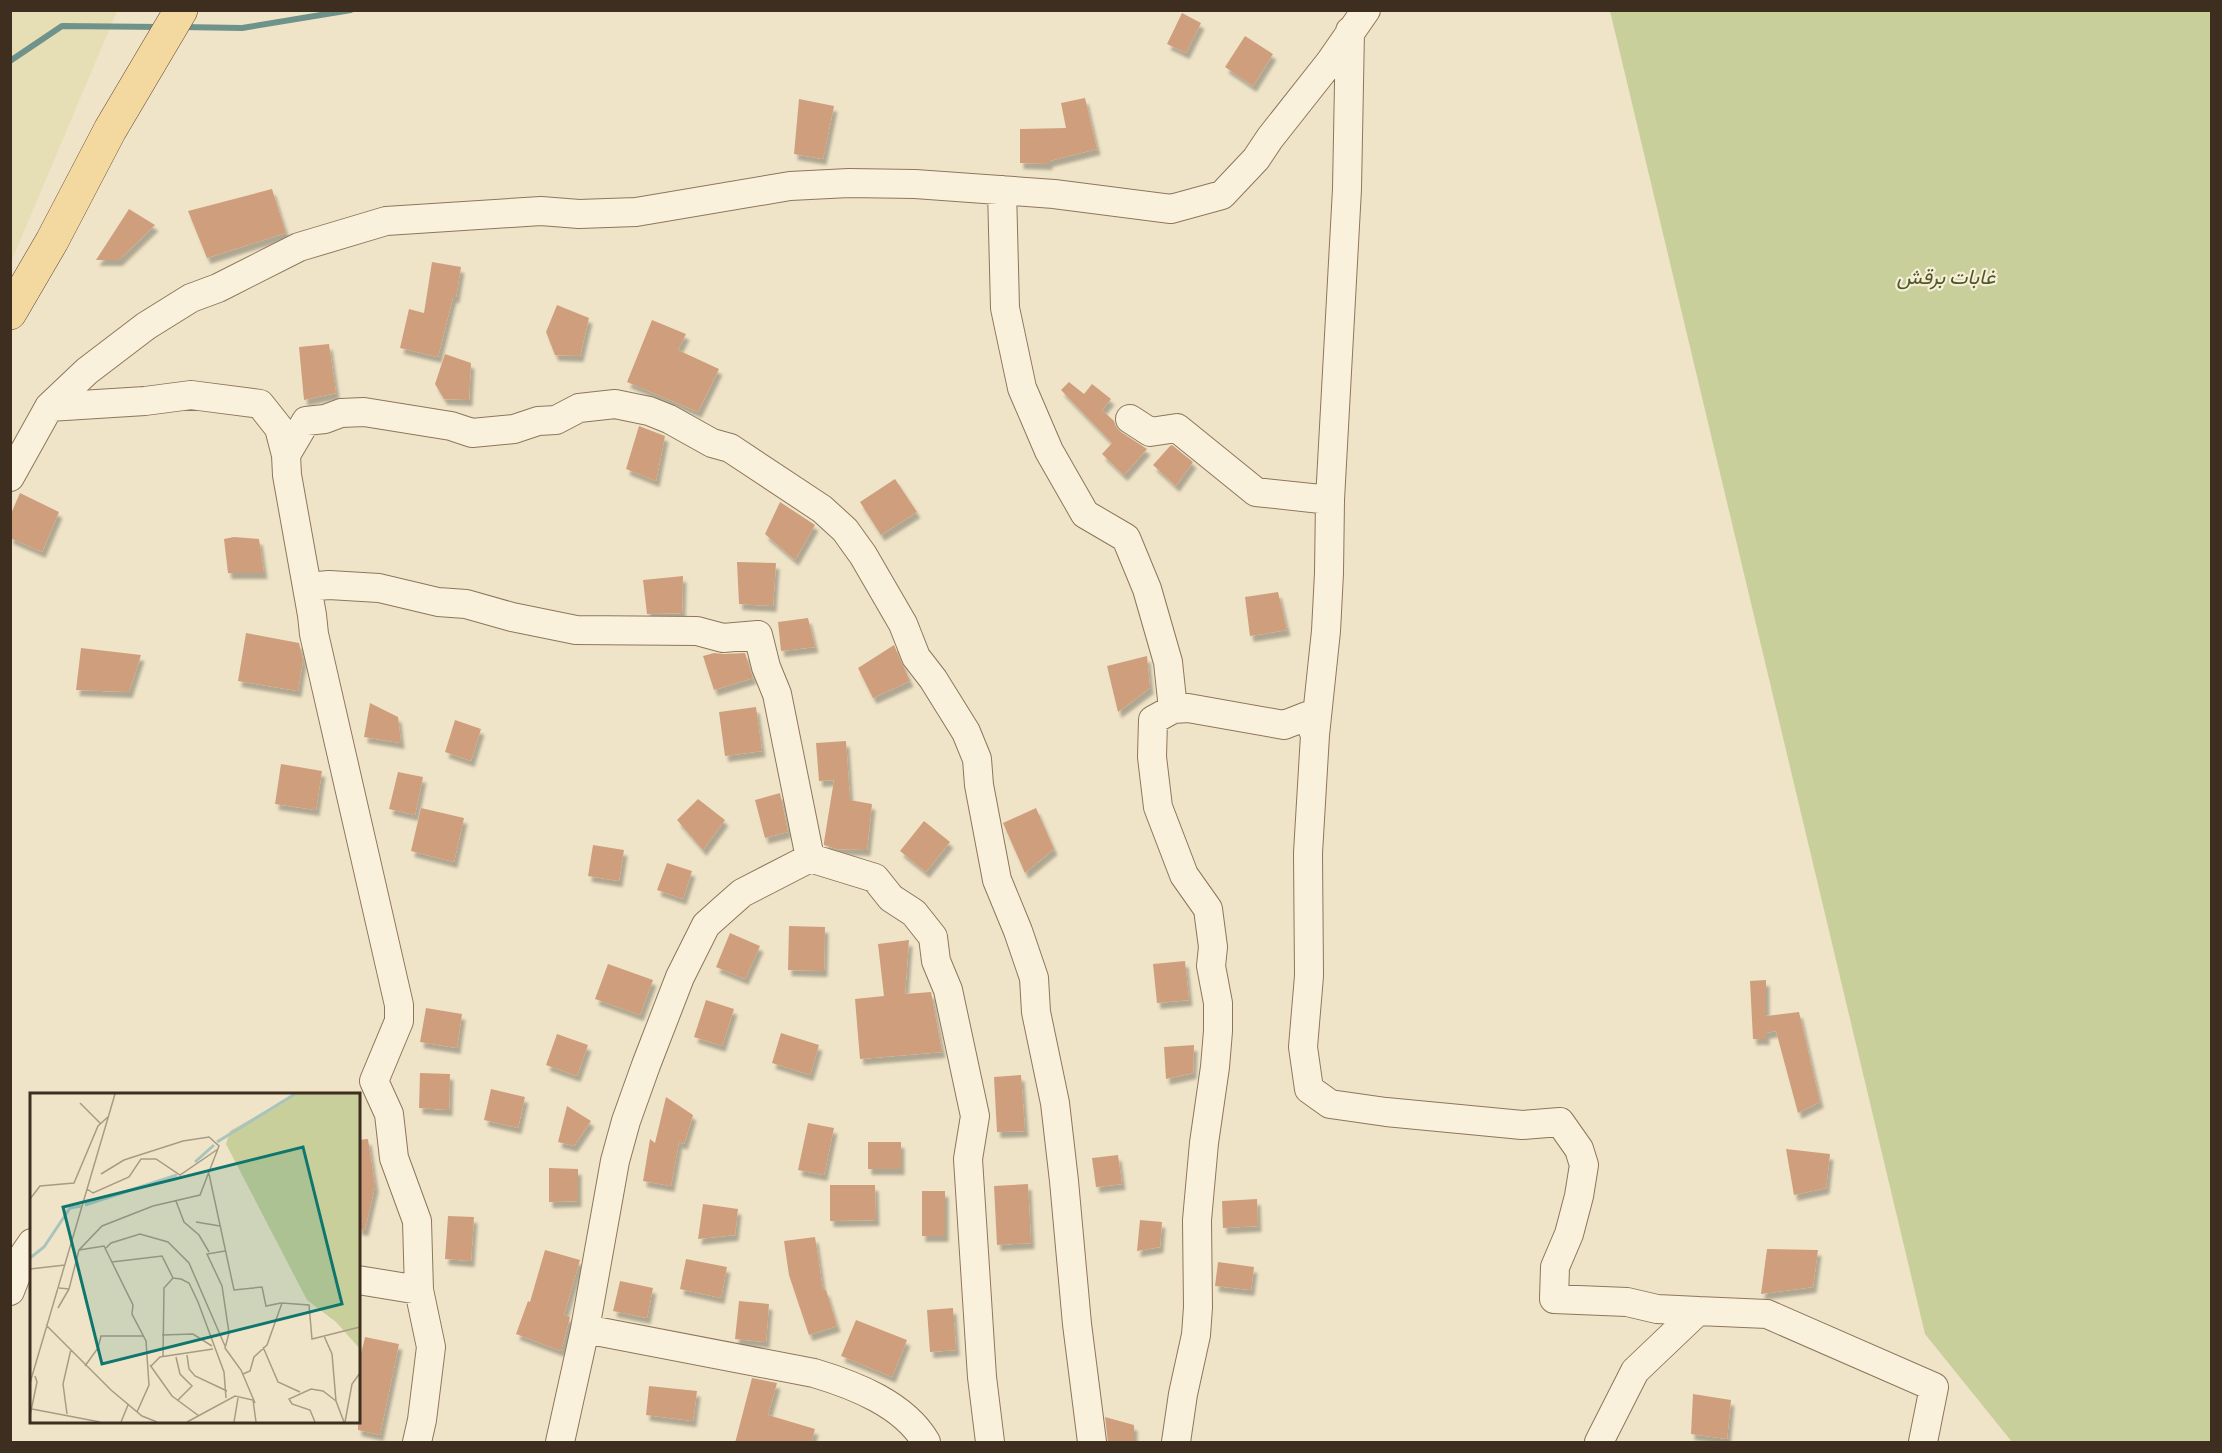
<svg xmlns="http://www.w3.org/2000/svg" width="2222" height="1453" font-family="'Crimson Pro',Vazirmatn,serif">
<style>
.farmland{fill:#e6deb5}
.green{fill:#c9cf9b}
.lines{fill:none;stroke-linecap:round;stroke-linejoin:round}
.stream{stroke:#6f938a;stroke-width:6}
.building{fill:#cf9f7d;filter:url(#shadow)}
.minor-casing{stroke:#8d765c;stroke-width:30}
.major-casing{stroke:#5b4430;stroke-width:34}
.minor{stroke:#faf1dc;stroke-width:28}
.major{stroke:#f3d9a0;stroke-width:33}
.labels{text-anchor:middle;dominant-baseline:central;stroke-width:4.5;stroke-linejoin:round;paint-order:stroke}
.park-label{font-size:21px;font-style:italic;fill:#4d5a26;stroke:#f7eed8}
.inset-river{fill:none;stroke:#a9c4bc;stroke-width:3}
.inset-road{fill:none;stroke:#a89b85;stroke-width:1.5}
.view{fill:#0f766e;fill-opacity:0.15;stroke:#0f766e;stroke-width:3}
.inset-edge{fill:none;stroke:#3d2e20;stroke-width:3}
</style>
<defs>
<filter id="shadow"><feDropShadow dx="3.5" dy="6" stdDeviation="1.5" flood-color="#0004"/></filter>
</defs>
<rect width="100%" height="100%" fill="#f0e4c8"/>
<path class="farmland" d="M11,10L117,11L11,262L10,11Z"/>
<path class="green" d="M1610,11H2211V1442H2012L1925,1334Z"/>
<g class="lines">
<path class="stream" d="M182,27L242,28L351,10
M10,61L62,26L160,27"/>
</g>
<path class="building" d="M1182,13L1201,23L1186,53L1167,44Z
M1245,36L1273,54L1253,86L1225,67Z
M1085,98L1097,149L1049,161V164L1020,163V129L1066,128L1061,103Z
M799,99L834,106L823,159L794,154Z
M272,189L286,233L207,258L188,211Z
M129,209L155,225L119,260H96Z
M432,262L461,267L456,297H453L438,357L400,348L409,309L424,313Z
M557,305L589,318L580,356L555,355L546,332Z
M652,320L686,334L678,350L719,369L698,412L627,382Z
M329,344L336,393L304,400L299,347Z
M445,354L471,363L469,400L444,399L435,384Z
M1069,382L1084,394L1092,384L1111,399L1102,410L1114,421L1116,427L1121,432L1147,449L1124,475L1102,454L1112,443L1061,390Z
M639,426L665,436L656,481L626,469Z
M1172,445L1193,462L1176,486L1153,465L1170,446Z
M895,479L917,512L881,535L860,502Z
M20,493L59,512L42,552L10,538V516Z
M780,502L815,525L795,560L765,534Z
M234,537L259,539L264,573H228L224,539Z
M737,562L776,563L773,606L739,604Z
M683,576L682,613L647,614L643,580Z
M1278,592L1287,630L1250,636L1245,597Z
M808,618L815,647L781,651L778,622Z
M246,633L299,643L303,660L298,691L238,681Z
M894,645L910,681L873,698L858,668Z
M81,648L141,655L129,692L76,690Z
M714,653L724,654L745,653L753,678L714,690L703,656Z
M1147,656L1150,688L1118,712L1107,666Z
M370,703L398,717L401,743L364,737Z
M756,707L762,751L725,756L719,712Z
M455,720L481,729L471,761L445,752Z
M846,741L850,800L872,804L867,850L837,849L824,845V842L834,780L819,781L816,743Z
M281,764L322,771L316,810L275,804Z
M398,772L423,777L415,815L389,809Z
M780,793L788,832L765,838L755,800Z
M698,799L725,820L703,850L677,820Z
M421,808L464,818L454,862L411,851Z
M1036,808L1054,849L1025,873L1003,823Z
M924,821L950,842L926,872L900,851Z
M593,845L624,850L619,881L588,876Z
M667,863L692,871L683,899L657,890Z
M789,926L825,927L824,971L788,970Z
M730,933L760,946L745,979L716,967Z
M909,940L905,994L931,992L942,1052L860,1059L855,999L884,996L878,944Z
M1185,961L1189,1000L1157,1003L1153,964Z
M608,964L653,980L640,1015L595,999Z
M1766,980V1016L1799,1012L1820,1102L1798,1113L1776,1031L1766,1033V1039H1753L1750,981Z
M706,1000L734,1009L722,1046L694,1037Z
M426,1008L462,1014L457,1048L420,1042Z
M781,1033L819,1045L810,1075L772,1063Z
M557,1034L588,1045L577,1076L546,1065Z
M1194,1045L1193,1073L1166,1079L1164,1047Z
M420,1073L450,1074L449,1110L419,1108Z
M1021,1075L1025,1131L997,1132L994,1077Z
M491,1089L525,1097L518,1128L484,1120Z
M666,1097L693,1115L684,1144L679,1142L671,1186L643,1181L650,1139L655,1143Z
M567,1106L591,1121L574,1146L558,1142Z
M808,1123L834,1128L824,1175L798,1170Z
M368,1139L375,1186L365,1230L358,1229V1140Z
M868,1142H901V1169H868Z
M1786,1149L1830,1154L1826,1188L1794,1195Z
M1118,1155L1122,1184L1096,1187L1092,1158Z
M549,1168L578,1169V1201L549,1202Z
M1028,1184L1031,1243L997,1245L994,1186Z
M830,1185H875L876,1220L830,1221Z
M922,1191H945V1236H922Z
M1257,1199L1258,1226L1223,1228L1222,1201Z
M703,1204L738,1209L735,1235L698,1239Z
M448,1216L474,1217L471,1261L445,1259Z
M1140,1220L1162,1222L1160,1247L1137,1251Z
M815,1237L823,1290H826L837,1326L809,1335L789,1275L784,1241Z
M1767,1249L1818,1250L1813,1287L1761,1294Z
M545,1250L580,1260L564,1315L570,1317L561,1351L516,1334L528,1301L530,1302Z
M686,1259L727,1267L721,1298L680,1289Z
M1218,1262L1254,1267L1251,1290L1215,1286Z
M620,1281L653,1288L647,1318L613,1311Z
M739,1301L769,1304L766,1342L735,1339Z
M953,1308L956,1350L930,1352L927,1310Z
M856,1320L907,1340L892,1377L841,1356Z
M365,1337L399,1344L380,1435L358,1430V1366Z
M752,1378L777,1383L768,1415L815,1429L811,1443H735Z
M649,1386L697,1391L693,1421L646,1415Z
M1693,1394L1731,1400L1727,1439L1691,1434Z
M1105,1417L1134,1425V1443H1108Z"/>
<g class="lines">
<defs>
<path id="minor" d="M1350,31L1347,189L1330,500L1329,573L1326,631L1315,735L1308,853L1309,976L1303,1047L1309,1089L1330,1104L1386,1112L1522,1125L1560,1122L1579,1149L1584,1165L1579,1196L1569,1234L1555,1267L1554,1299L1627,1302L1657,1309L1698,1311
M1002,190L1005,308L1022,388L1049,451L1085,514L1126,538L1147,589L1168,662L1173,709
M49,407L145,401L191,395L260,404L279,428L286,455L287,475L312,615L314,634L399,1005V1021L374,1081L389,1114L394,1158L417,1221L419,1290L431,1347L422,1420L417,1442
M1130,419L1150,432L1177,428L1256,492L1330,500
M286,455L306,421L325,419L341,413L364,412L451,426L472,433L514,429L538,421L556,420L579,408L615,404L649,411L669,419L712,443L730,448L822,509L845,530L863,555L903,624L916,657L933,679L966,732L977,759L979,785L997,880L1018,931L1034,978L1036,1012L1055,1103L1064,1181L1077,1324L1092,1442
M10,477L49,407L87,371L146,326L191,298L218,288L299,247L386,221L541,211L579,214L636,212L790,186L849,183L915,184L1054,194L1171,209L1222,195L1256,159L1270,138L1330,62L1366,10
M307,587L329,585L379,588L438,602L466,604L512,617L576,630L697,631L723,638L758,635L766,667L777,694L810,858
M358,1280L419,1290
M10,1291L25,1253L32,1243
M585,1329L814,1373C854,1385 904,1404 926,1442
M560,1442L585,1329L615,1161L626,1121L646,1065L680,977L706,925L725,908L742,893L810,858L875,878L891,898L914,913L933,937L936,961L948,990L975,1116L968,1159L982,1377L990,1442
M1176,1442L1183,1394L1196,1335L1198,1307L1197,1220L1204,1143L1215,1067L1218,1031V1003L1211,966L1213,947L1208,909L1184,875L1158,807L1152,757L1153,720L1173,709L1188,708L1284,725L1307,716L1315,735
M1599,1442L1635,1371L1698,1311L1767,1314L1934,1387L1923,1442"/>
<path id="major" d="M10,313L52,241L110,130L181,10"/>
</defs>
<use href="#minor" class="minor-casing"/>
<use href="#major" class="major-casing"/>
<use href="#minor" class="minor"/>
<use href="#major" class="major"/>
</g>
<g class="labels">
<g class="park-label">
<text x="1946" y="277">غابات برقش</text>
</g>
</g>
<g transform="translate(30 1093)">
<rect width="330" height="330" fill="#f0e4c8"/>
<path d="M265,1H330V256L306,229L277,207L196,51L200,38Z" fill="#c9cf9b"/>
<path class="inset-river" d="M187,49L265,1M165,69L184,52M55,112L147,82M0,165L14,154L40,115L51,113"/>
<path class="inset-road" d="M50,10L70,30M179,81L204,197L232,194L236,213L251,210M57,96L63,100L99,84L111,66H126L150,82L188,56M0,106L10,93L44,90L68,33L79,23M146,108L154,129L169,142L179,159M166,129L190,133M76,155L81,150L110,141L138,149L159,170L195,253M49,157L74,153L103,212L102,221L116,248L119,292L107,319M195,158L177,161L192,193L199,240L195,255L211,277L225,310M82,169L132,163L143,185M0,176L35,172M29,195L39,196L49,157L72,133L123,113L170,102L189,53L179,44L153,48L94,67L71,81M28,215L39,196M16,232L81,297L112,323L127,329M132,242L163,241L182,253M294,243L302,261L306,308L314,329M233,254L248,289L270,299M157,262L159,276L165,283L197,298M133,264L134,195L143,185L151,186L159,190L168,209L194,279L196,305M146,264L150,281L162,293L148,307M120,272L142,303L169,323M55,273L68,255L71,243H113M121,273L130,264L183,256M213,281L220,278L224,264L237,252L252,210L279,212L282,246L330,234M0,290L85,1M2,316L70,329M37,321L33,291L41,256M0,323L7,289L5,283M91,329L98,312M157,329L205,303L223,307L226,329M204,329L208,305M285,329L280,317L262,311L259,306L281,296L293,298L306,308M315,329L322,291L330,280"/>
<path class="view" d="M273,54L312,211L72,271L33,114Z"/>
<rect width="330" height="330" class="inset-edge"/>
</g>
<rect width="2222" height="1453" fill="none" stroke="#3d2e20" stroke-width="24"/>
</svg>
